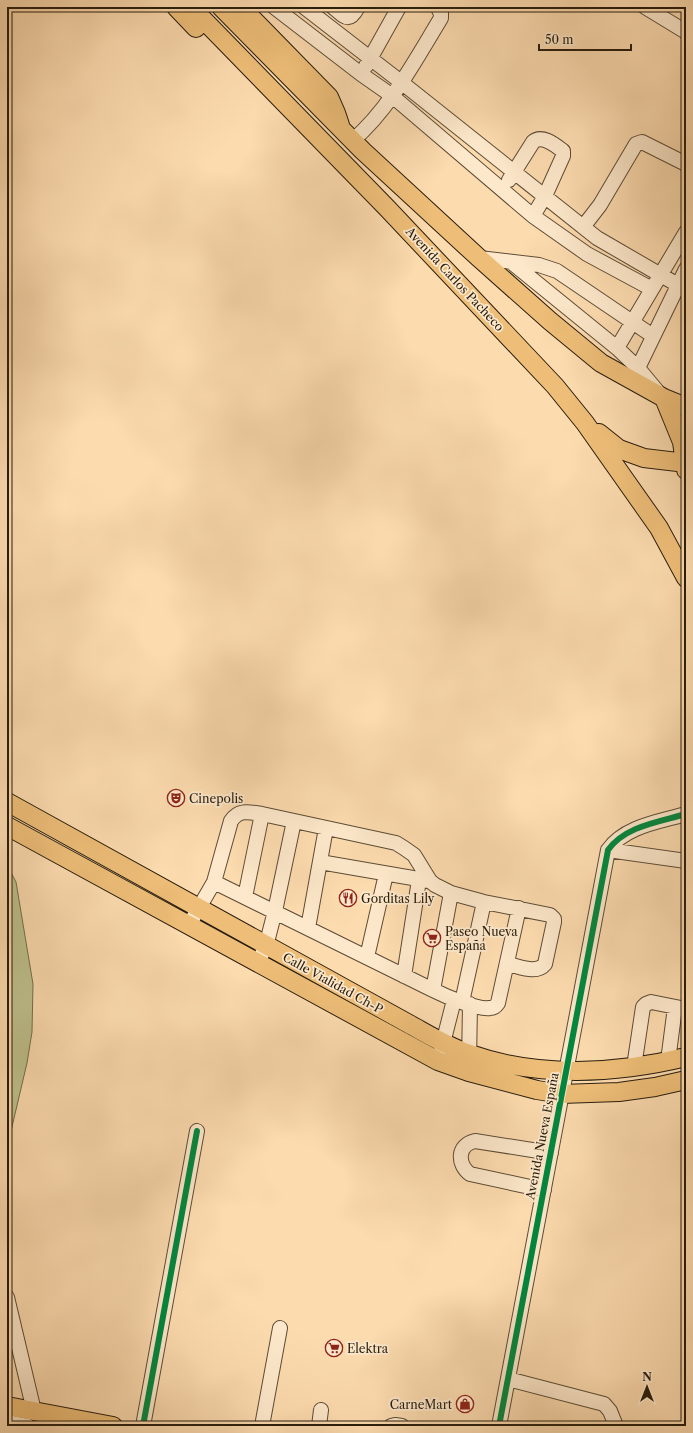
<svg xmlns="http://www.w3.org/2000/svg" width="693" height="1433" font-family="'Libre Caslon Text',serif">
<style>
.green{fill:#bdc08c;stroke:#726e4c}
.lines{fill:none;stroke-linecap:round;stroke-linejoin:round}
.minor-casing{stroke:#5d4c36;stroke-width:16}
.major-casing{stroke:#281d0d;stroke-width:20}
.minor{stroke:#fde8cb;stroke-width:14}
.major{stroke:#eebe78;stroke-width:18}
.cycleway-casing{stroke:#fde8cb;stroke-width:8}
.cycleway{stroke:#00873e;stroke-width:6}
.labels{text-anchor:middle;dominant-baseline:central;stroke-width:3.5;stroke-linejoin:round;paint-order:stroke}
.street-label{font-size:12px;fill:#281d0d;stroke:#fde8cb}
.poi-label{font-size:12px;fill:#281d0d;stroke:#fde8cb;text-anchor:start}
</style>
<rect width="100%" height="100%" fill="#fcdbaf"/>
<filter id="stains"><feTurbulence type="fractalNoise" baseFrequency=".005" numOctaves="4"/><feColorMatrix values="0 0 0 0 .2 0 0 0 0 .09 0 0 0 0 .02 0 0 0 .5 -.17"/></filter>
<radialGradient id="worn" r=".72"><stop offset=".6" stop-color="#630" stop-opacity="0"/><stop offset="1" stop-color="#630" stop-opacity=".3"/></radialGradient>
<path class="green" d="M7,865L16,882L33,984L32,1032L27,1063L7,1148Z"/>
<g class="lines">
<defs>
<path id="minor" d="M274,7L361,74L391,95L533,216L587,254L652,289
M304,7L401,82L597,238L678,285
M333,7C345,17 349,24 358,7
M645,7L686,32
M366,66L399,7
M352,141C389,110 416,59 441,18V13L439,10
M509,180L533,142C542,134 555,145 563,151V156L545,196L533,216
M583,227L600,205L636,144L642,142L686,164
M479,258L539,265L557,271L653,336
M511,262L617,348L638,368L658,392
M617,348L686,232
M638,368L686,269
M608,850L686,861
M320,862L430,881
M214,882L231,821C239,809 249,812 262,814L396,843L404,848L414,855L430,881L435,885L451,893L484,902L550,915L554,919V922L545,964C536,975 519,966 507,964
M245,897L262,814
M189,925L214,882L433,990C445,996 477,1010 490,1008C494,1008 496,1006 498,1003L519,908
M308,928L326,828
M262,954L266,946L275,911L294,821
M367,957L386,874
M404,976L419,880
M433,990L451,893
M462,1002L484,902
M441,1051L454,1000
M668,1061L675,1007
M469,1063L470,1004
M634,1067L643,1007L646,1004L651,1002L686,1009
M544,1190L470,1174C457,1164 457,1145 475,1141L551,1153
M7,1297L34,1411
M508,1379L604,1404L610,1411L616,1426
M7,1422L28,1426
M143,1426L197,1131
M262,1426L280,1328
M319,1426L321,1410
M391,1426L395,1425L402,1426
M499,1426L608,850C625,826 659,822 686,814"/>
<path id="major" d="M176,7L196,28
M191,7L387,208L555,386L585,423L659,528L686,578
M221,7L363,151L479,258L550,321L601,363L664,398L686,407
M241,7L329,97L336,113L340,125
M664,398L682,442L686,470
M599,433L619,449L644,458L686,463
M7,802L409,1024C429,1035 448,1047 470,1054C538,1078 616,1074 686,1057
M7,826L438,1061L469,1072L537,1090L561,1094L619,1092L655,1087L686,1080
M7,1406L113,1426"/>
</defs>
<use href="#minor" class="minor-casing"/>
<use href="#major" class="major-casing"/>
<use href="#minor" class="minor"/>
<use href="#major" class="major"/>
<defs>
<path id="cycleway" d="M143,1426L197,1131
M499,1426L608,850C625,826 659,822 686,814"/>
</defs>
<use href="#cycleway" class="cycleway-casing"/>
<use href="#cycleway" class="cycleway"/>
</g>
<defs>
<symbol id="theatre-ring" viewBox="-11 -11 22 22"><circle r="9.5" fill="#fde8cb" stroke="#8f2418" stroke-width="1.5"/><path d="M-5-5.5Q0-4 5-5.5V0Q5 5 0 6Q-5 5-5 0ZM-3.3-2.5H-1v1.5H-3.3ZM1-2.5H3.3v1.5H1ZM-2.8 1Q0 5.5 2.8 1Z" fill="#8f2418"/></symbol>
<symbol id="restaurant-ring" viewBox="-11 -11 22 22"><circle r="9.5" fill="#fde8cb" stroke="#8f2418" stroke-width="1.5"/><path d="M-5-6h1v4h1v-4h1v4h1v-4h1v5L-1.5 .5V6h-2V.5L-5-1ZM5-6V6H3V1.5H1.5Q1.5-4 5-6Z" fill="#8f2418"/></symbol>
<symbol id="supermarket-ring" viewBox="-11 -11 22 22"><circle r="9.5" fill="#fde8cb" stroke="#8f2418" stroke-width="1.5"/><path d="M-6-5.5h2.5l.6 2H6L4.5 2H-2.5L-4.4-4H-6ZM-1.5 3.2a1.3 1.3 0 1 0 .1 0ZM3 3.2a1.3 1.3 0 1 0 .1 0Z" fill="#8f2418"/></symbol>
<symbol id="shop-ring" viewBox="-11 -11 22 22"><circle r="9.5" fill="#fde8cb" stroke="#8f2418" stroke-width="1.5"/><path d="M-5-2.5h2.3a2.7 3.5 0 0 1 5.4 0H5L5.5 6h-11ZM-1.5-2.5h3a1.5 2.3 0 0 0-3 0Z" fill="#8f2418"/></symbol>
</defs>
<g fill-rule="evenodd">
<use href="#theatre-ring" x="166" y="788" width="20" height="20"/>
<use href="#restaurant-ring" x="338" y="888" width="20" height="20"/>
<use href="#supermarket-ring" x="422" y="928" width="20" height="20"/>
<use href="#supermarket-ring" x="324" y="1338" width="20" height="20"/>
<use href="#shop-ring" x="455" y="1394" width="20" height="20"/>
</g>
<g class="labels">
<g class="street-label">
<text transform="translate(455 279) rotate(47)">Avenida Carlos Pacheco</text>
<text transform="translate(333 983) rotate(29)">Calle Vialidad Ch-P</text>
<text transform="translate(542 1136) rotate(-79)">Avenida Nueva España</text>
</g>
<g class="poi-label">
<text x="189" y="798">Cinepolis</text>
<text x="361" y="898">Gorditas Lily</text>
<text x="445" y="931">Paseo Nueva<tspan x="445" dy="14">España</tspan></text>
<text x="347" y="1348">Elektra</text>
<text x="452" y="1404" text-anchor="end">CarneMart</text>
</g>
</g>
<rect width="693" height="1433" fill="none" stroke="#fcdbaf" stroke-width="24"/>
<rect x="8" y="8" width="677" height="1417" fill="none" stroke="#281d0d" stroke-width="2"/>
<rect x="12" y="12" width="669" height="1409" fill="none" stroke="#281d0d"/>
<g transform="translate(647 1387)" stroke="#fde8cb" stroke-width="3" paint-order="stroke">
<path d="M0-3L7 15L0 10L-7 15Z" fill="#281d0d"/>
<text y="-6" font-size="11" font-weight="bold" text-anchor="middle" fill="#281d0d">N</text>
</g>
<path d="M539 44v6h92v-6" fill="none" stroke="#281d0d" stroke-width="2"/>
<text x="545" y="44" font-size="12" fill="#281d0d" stroke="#fde8cb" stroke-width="3" paint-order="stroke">50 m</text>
<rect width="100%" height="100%" filter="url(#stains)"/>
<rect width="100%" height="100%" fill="url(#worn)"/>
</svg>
